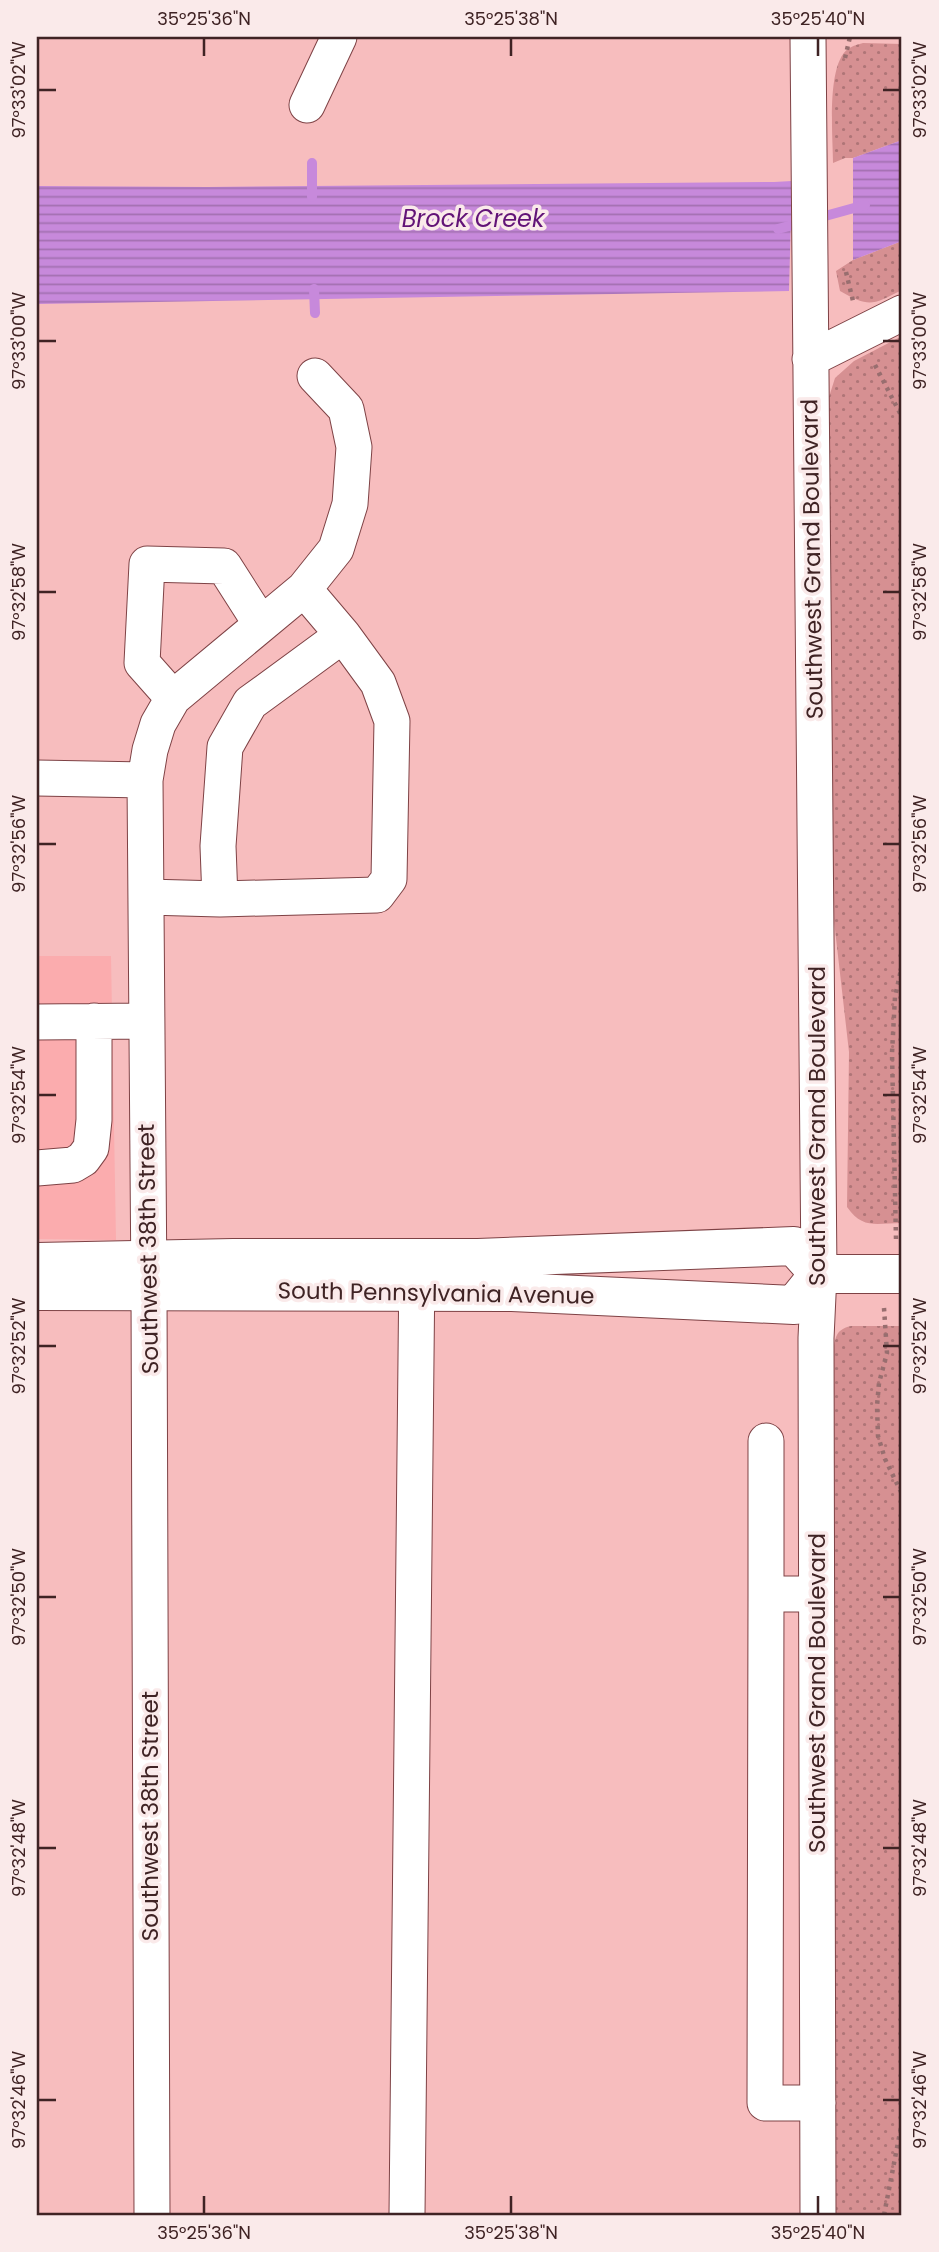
<svg xmlns="http://www.w3.org/2000/svg" width="939" height="2252" font-family="Poppins,sans-serif">
<style>
.built{fill:#fbacae}
.grass{fill:url(#grass-dots)}
.water{fill:url(#water-rules)}
.lines{fill:none;stroke-linecap:round;stroke-linejoin:round}
.stream{stroke:#c789db;stroke-width:10}
.minor-casing{stroke:#7e4245;stroke-width:37}
.major-casing{stroke:#7e4245;stroke-width:40}
.path{stroke:#986e6f;stroke-width:4.5;stroke-dasharray:3.5 5;stroke-linecap:butt}
.minor{stroke:#fff;stroke-width:35}
.major{stroke:#fff;stroke-width:38}
.ticks{fill:none;stroke:#3f2324;stroke-width:2.5}
.labels{text-anchor:middle;dominant-baseline:central;stroke-width:7;stroke-linejoin:round;paint-order:stroke}
.street-label{font-size:23px;fill:#3f2324;stroke:#faeaea}
.water-label{font-size:24px;font-style:italic;fill:#621377;stroke:#faeaea}
.neatline{fill:none;stroke:#3f2324;stroke-width:2.5}
.ticks-label{font-size:18px;text-anchor:middle;fill:#3f2324}
</style>
<defs>
<pattern id="grass-dots" width="8" height="8" patternUnits="userSpaceOnUse" patternTransform="scale(1.75)"><rect width="8" height="8" fill="#d69092"/><path d="M2 2h.1M6 6h.1" fill="none" stroke="#af7577" stroke-width="1.8" stroke-linecap="round"/></pattern>
<pattern id="water-rules" width="6" height="5" patternUnits="userSpaceOnUse" patternTransform="scale(1.75)"><rect width="6" height="5" fill="#c789db"/><path d="M0 2.5h6" fill="none" stroke="#a370b1"/></pattern>
</defs>
<rect width="100%" height="100%" fill="#f7bdbe"/>
<path class="built" d="M37,956H111L116,1240L37,1239Z"/>
<path class="grass" d="M863,43L902,44V140L853,158H845L833,163C833,137 826,65 848,49C852,46 859,44 863,43Z
M902,241V290C872,305 870,308 840,291L836,271L853,260Z
M902,336V1223C877,1223 863,1230 847,1207L849,1052L829,877V397L835,378L854,361Z
M851,1326H902V2215H836L834,2212L832,1356C836,1340 833,1330 851,1326Z"/>
<path class="water" d="M902,140V241L853,260V158Z
M792,181L789,291L37,304V186L207,187L774,182Z"/>
<g class="lines">
<path class="stream" d="M312,163V197
M778,229L865,205
M314,289L315,313"/>
<defs>
<path id="minor" d="M808,37L819,1274L816,1338L818,2215
M307,105L339,37
M810,359L902,313
M173,698L142,663L147,564L224,566L261,624
M37,778L145,780
M147,897L220,899L377,895L389,879L392,721L378,683L343,635L304,589
M220,899L218,846L225,747L250,703L343,635
M37,1022L146,1021
M37,1168L73,1165L83,1159L91,1148L94,1120V1021
M766,1594V1441
M816,1594H766L765,2103H818
M152,2215L149,1290L145,780L150,750L158,724L173,698L304,589L336,549L350,504L354,447L346,409L315,376
M407,2215L417,1263"/>
<path id="major" d="M37,1262L233,1258H478L794,1246L819,1274H902
M37,1291L512,1292L794,1305L819,1274"/>
</defs>
<use href="#minor" class="minor-casing"/>
<use href="#major" class="major-casing"/>
<path class="path" d="M845,58L850,37
M846,272L853,301
M875,365L902,417
M896,1239L892,1053L895,997L902,965
M884,1308L887,1353L879,1383L877,1406L878,1436L885,1459L902,1494
M884,2215L902,2122"/>
<use href="#minor" class="minor"/>
<use href="#major" class="major"/>
</g>
<path class="ticks" d="M204,38V56M511,38V56M818,38V56M38,90H56M883,90H900M38,341H56M883,341H900M38,592H56M883,592H900M38,844H56M883,844H900M38,1095H56M883,1095H900M38,1346H56M883,1346H900M38,1597H56M883,1597H900M38,1848H56M883,1848H900M38,2100H56M883,2100H900M204,2196V2214M511,2196V2214M818,2196V2214"/>
<g class="labels">
<g class="street-label">
<text transform="translate(812 559) rotate(-91)">Southwest Grand Boulevard</text>
<text transform="translate(817 1126) rotate(-90)">Southwest Grand Boulevard</text>
<text transform="translate(148 1249) rotate(-91)">Southwest 38th Street</text>
<text transform="translate(436 1293) rotate(1)">South Pennsylvania Avenue</text>
<text transform="translate(817 1693) rotate(-90)">Southwest Grand Boulevard</text>
<text transform="translate(150 1816) rotate(-90)">Southwest 38th Street</text>
</g>
<g class="water-label">
<text x="473" y="218">Brock Creek</text>
</g>
</g>
<rect width="939" height="2252" fill="none" stroke="#faeaea" stroke-width="77"/>
<rect x="38" y="38" width="862" height="2176" class="neatline"/>
<g class="ticks-label">
<text x="204" y="25">35°25'36"N</text>
<text x="511" y="25">35°25'38"N</text>
<text x="818" y="25">35°25'40"N</text>
<text transform="translate(19 90) rotate(-90)" y="6">97°33'02"W</text>
<text transform="translate(920 90) rotate(-90)" y="6">97°33'02"W</text>
<text transform="translate(920 341) rotate(-90)" y="6">97°33'00"W</text>
<text transform="translate(19 341) rotate(-90)" y="6">97°33'00"W</text>
<text transform="translate(19 592) rotate(-90)" y="6">97°32'58"W</text>
<text transform="translate(920 592) rotate(-90)" y="6">97°32'58"W</text>
<text transform="translate(19 844) rotate(-90)" y="6">97°32'56"W</text>
<text transform="translate(920 844) rotate(-90)" y="6">97°32'56"W</text>
<text transform="translate(19 1095) rotate(-90)" y="6">97°32'54"W</text>
<text transform="translate(920 1095) rotate(-90)" y="6">97°32'54"W</text>
<text transform="translate(920 1346) rotate(-90)" y="6">97°32'52"W</text>
<text transform="translate(19 1346) rotate(-90)" y="6">97°32'52"W</text>
<text transform="translate(19 1597) rotate(-90)" y="6">97°32'50"W</text>
<text transform="translate(920 1597) rotate(-90)" y="6">97°32'50"W</text>
<text transform="translate(920 1848) rotate(-90)" y="6">97°32'48"W</text>
<text transform="translate(19 1848) rotate(-90)" y="6">97°32'48"W</text>
<text transform="translate(19 2100) rotate(-90)" y="6">97°32'46"W</text>
<text transform="translate(920 2100) rotate(-90)" y="6">97°32'46"W</text>
<text x="204" y="2239">35°25'36"N</text>
<text x="511" y="2239">35°25'38"N</text>
<text x="818" y="2239">35°25'40"N</text>
</g>
</svg>
